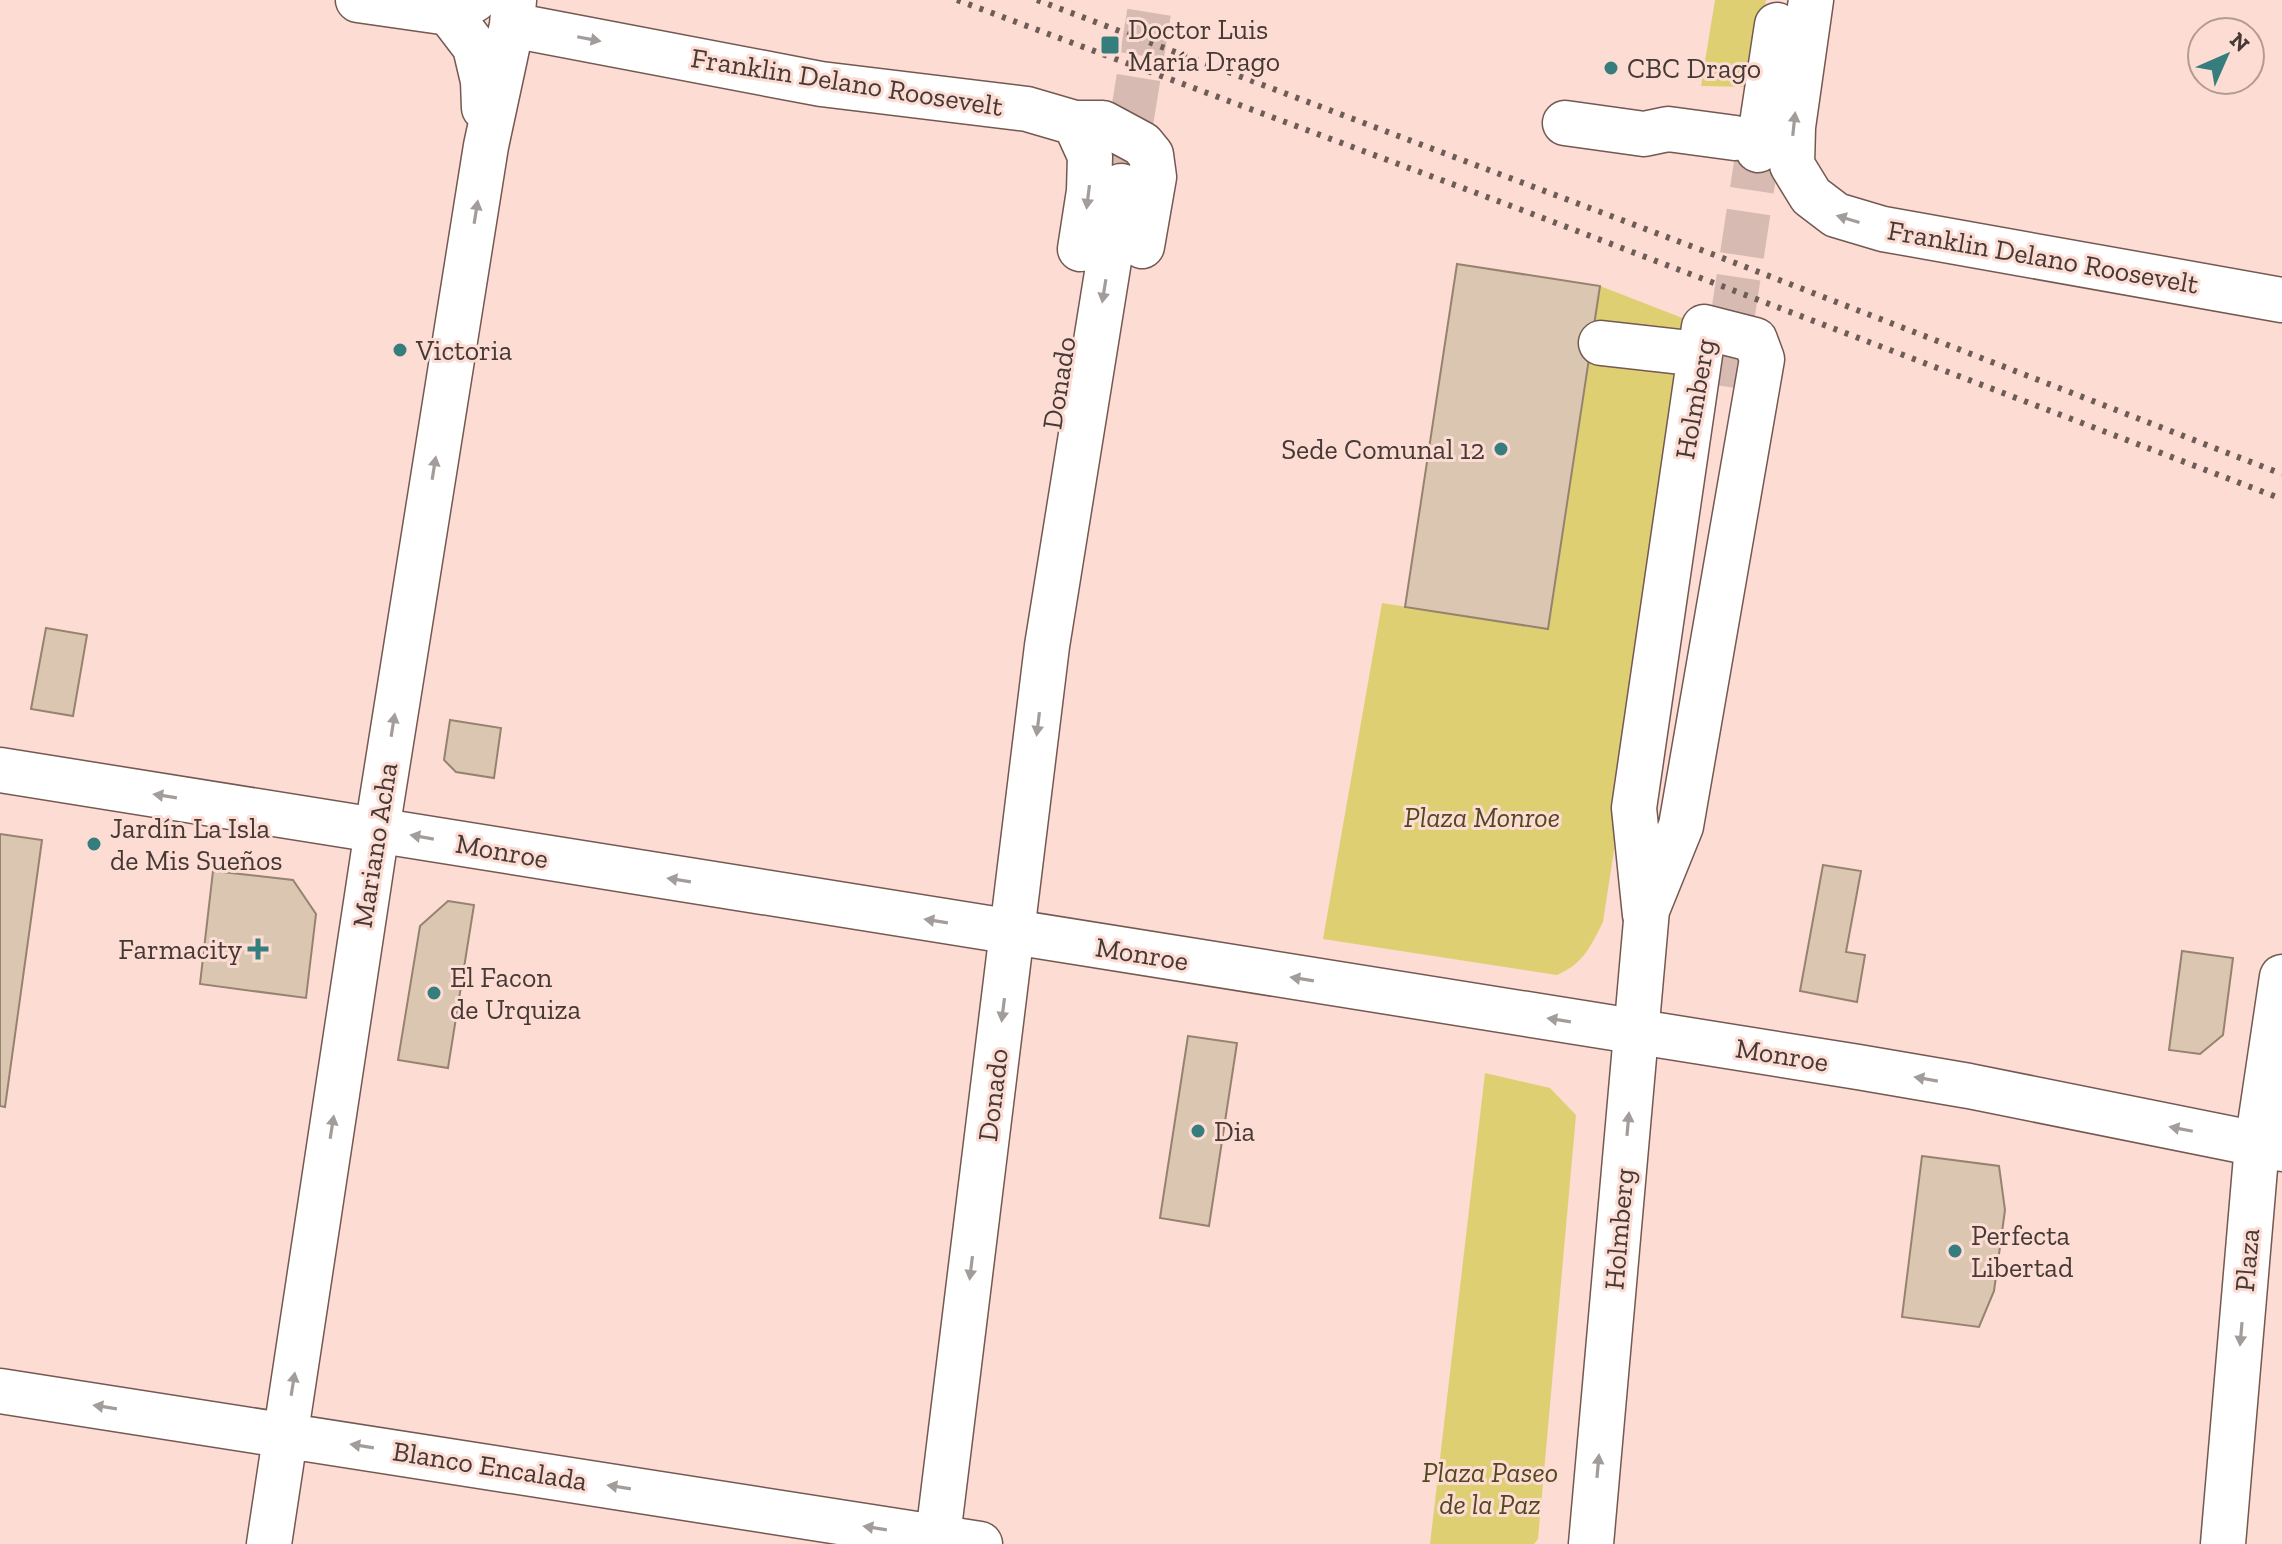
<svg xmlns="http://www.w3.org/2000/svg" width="2282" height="1544" font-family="'Zilla Slab',serif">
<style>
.green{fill:#dfcf73}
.building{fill:#dbc6b1;stroke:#96836f;stroke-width:2}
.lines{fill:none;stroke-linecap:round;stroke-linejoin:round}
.minor-tunnel{stroke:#d7bbb3;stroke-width:44;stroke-dasharray:44 22;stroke-linecap:butt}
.minor-casing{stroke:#735951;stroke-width:47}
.major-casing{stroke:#735951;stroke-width:47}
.minor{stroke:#fff;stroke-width:44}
.major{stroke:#fff;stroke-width:44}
.rail{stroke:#6d5c57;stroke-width:6;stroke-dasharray:4 8;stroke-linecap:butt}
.oneway{fill:#a29c9a}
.poi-dot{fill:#357e7d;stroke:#fcdcd3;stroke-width:3}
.labels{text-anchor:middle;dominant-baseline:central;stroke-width:6;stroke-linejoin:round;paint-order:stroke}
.poi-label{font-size:28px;fill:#453935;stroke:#fcdcd3;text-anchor:start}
.street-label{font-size:28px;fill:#453935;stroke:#fcdcd3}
.park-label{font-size:28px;font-style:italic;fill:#504920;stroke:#fcdcd3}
</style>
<rect width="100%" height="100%" fill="#fcdcd3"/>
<path class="green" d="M1715,0H1766L1753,87L1701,86Z
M1600,286L1685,319L1692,341L1603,922C1591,946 1583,964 1557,975L1323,939L1382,603L1548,629Z
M1485,1073L1550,1088L1576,1115L1538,1539L1534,1544H1430Z"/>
<path class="building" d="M1457,264L1600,286L1548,629L1405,607Z
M46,628L87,635L73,716L31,709Z
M450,720L501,728L494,778L456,772L444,760Z
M0,834L42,840L5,1107L0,1106Z
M1823,865L1861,871L1846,952L1865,955L1857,1002L1800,991Z
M213,871L293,880L316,914L306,998L200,984Z
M448,901L474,905L448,1068L398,1060L420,926Z
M2182,951L2233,958L2223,1035L2200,1054L2169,1050Z
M1188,1036L1237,1043L1209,1226L1160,1218Z
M1922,1156L1999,1166L2005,1210L1994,1291L1979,1327L1902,1317Z"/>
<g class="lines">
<path class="minor-tunnel" d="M1121,186L1151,0
M1722,386L1758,150"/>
<defs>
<path id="minor" d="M358,0L449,13L474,0
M1811,0L1793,127L1792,165L1811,196L1836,215L1883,229L2282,300
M449,13L475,47L483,81L484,108
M512,25L821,84L1027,109L1075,123H1103L1142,144L1151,155L1154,177L1142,246
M1075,123L1090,156L1089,191L1080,249
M1565,123L1644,134L1668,129L1735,138
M1758,150L1777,25
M1704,327L1755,340L1762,359L1681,826L1645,915L1634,808Z
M1601,343L1699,354
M0,1391L980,1544
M269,1544L377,830L486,146L512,25L514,0
M937,1544L1047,646L1121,186
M1591,1544L1649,887
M2223,1544L2257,1145L2282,977"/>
<path id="major" d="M0,770L1858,1067L1969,1086L2282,1149"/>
</defs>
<use href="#minor" class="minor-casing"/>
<use href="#major" class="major-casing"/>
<use href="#minor" class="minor"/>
<use href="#major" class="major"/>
<path class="rail" d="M957,0L1514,207L2282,499
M1037,0L1712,254L2282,474"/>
</g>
<defs><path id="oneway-solid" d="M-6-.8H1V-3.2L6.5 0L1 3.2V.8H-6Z" transform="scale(2)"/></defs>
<g class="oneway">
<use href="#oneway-solid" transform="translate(589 39) rotate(11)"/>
<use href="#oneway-solid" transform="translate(1794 124) rotate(-84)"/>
<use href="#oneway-solid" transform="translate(1088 197) rotate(97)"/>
<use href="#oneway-solid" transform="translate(476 212) rotate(-81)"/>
<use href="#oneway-solid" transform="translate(1848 219) rotate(-163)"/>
<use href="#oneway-solid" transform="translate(1104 291) rotate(99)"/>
<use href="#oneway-solid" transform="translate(434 468) rotate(-81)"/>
<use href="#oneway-solid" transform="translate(1038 724) rotate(97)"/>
<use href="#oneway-solid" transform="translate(393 725) rotate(-81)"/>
<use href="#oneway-solid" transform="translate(165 796) rotate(-171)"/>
<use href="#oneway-solid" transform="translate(422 837) rotate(-170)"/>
<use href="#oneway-solid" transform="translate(679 880) rotate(-171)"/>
<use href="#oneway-solid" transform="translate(936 921) rotate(-171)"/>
<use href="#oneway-solid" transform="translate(1302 979) rotate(-171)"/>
<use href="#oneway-solid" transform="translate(1003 1010) rotate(97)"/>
<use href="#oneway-solid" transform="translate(1559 1020) rotate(-171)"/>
<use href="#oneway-solid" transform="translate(1926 1079) rotate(-170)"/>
<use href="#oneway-solid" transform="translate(1628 1124) rotate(-85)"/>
<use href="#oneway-solid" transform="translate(332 1127) rotate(-81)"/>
<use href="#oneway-solid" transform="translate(2181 1129) rotate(-169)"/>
<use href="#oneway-solid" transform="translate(971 1268) rotate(97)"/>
<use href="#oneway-solid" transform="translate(2241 1334) rotate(95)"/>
<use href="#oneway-solid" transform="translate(293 1384) rotate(-81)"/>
<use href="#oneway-solid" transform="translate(105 1407) rotate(-171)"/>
<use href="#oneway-solid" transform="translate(362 1446) rotate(-171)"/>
<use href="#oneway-solid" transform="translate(1598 1466) rotate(-85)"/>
<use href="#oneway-solid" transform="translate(619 1487) rotate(-171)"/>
<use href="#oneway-solid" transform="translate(875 1528) rotate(-171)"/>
</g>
<g class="poi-dot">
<rect x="1100" y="35" width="20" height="20" rx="4"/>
<circle cx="1611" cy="68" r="8"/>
<circle cx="400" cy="350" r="8"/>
<circle cx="1501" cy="449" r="8"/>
<circle cx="94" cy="844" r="8"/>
<path d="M254 937h8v8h8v8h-8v8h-8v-8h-8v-8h8z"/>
<circle cx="434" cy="993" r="8"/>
<circle cx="1198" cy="1131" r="8"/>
<circle cx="1955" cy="1251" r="8"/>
</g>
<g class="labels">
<g class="poi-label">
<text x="1128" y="29">Doctor Luis<tspan x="1128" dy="32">María Drago</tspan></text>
<text x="1627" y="68">CBC Drago</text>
<text x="416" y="350">Victoria</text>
<text x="1485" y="449" text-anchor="end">Sede Comunal 12</text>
<text x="110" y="828">Jardín La Isla<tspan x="110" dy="32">de Mis Sueños</tspan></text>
<text x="242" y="949" text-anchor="end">Farmacity</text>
<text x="450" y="977">El Facon<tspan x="450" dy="32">de Urquiza</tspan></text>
<text x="1214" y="1131">Dia</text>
<text x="1971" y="1235">Perfecta<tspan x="1971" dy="32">Libertad</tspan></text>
</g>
<g class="street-label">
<text transform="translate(847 82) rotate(9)">Franklin Delano Roosevelt</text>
<text transform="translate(2043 257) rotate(10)">Franklin Delano Roosevelt</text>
<text transform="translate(1059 383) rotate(-81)">Donado</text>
<text transform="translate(1695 399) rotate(-80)">Holmberg</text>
<text transform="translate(375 845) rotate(-81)">Mariano Acha</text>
<text transform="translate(502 851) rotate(10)">Monroe</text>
<text transform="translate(1142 954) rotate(9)">Monroe</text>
<text transform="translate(1782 1055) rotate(9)">Monroe</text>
<text transform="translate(993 1095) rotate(-83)">Donado</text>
<text transform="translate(1619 1229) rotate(-85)">Holmberg</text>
<text transform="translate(2247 1260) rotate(-85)">Plaza</text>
<text transform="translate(490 1466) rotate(9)">Blanco Encalada</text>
</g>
<g class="park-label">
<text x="1482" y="817">Plaza Monroe</text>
<text x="1490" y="1472">Plaza Paseo<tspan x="1490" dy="32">de la Paz</tspan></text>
</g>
</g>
<g transform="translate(2226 56) rotate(45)"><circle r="38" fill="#fcdcd3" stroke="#b39b94" stroke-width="2"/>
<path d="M0-6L14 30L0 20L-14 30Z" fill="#357e7d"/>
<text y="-12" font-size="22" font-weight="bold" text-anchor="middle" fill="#453935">N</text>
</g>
</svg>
